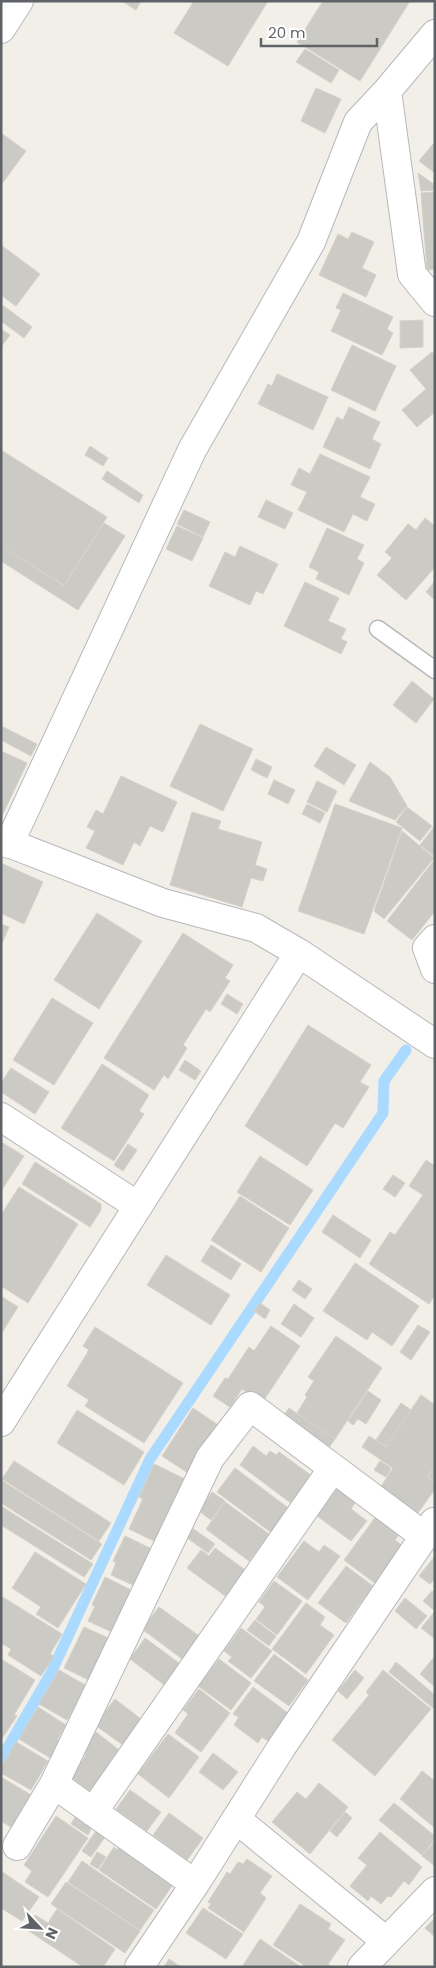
<svg xmlns="http://www.w3.org/2000/svg" width="436" height="1968" font-family="Poppins,sans-serif">
<style>
.lines{fill:none;stroke-linecap:round;stroke-linejoin:round}
.stream{stroke:#aadaff;stroke-width:11}
.building{fill:#cccac5;stroke:#d6d1c6}
.service-casing{stroke:#b5b8bc;stroke-width:19}
.minor-casing{stroke:#b5b8bc;stroke-width:30}
.secondary-casing{stroke:#b6babf;stroke-width:30}
.service{stroke:#fff;stroke-width:16}
.minor{stroke:#fff;stroke-width:28}
.secondary{stroke:#fff;stroke-width:28}
</style>
<rect width="100%" height="100%" fill="#f1efe8"/>
<g class="lines">
<path class="stream" d="M1,1759L51,1673L150,1459L383,1113L384,1081L406,1050"/>
</g>
<path class="building" d="M122,1H141L136,10Z
M194,1H268L228,66L174,33Z
M323,1H410L360,81L297,42Z
M305,49L339,70L331,83L296,62Z
M316,88L341,99L325,133L301,121Z
M1,133L26,151L1,185Z
M433,144L435,146V173L419,161Z
M418,173L435,185V190L421,191Z
M435,192V269L427,270L421,193Z
M352,232L374,242L362,268L376,275L366,297L319,275L338,234L348,239Z
M1,245L40,274L16,306L1,295Z
M343,293L393,317L387,329L393,333L382,355L331,331L341,310L336,308Z
M1,304L32,327L24,338L1,321Z
M423,320V347L400,348V321Z
M1,329L10,335L1,347Z
M352,345L396,366L375,411L331,390Z
M432,352L435,355V412L417,427L402,410L426,389L410,370Z
M277,374L328,397L313,430L258,404L268,384L272,386Z
M349,407L380,422L372,439L381,444L370,469L323,447L337,417L343,420Z
M90,446L108,458L103,466L85,455Z
M1,450L107,517L64,585L1,546Z
M320,454L370,477L360,497L375,504L367,521L353,514L344,532L298,510L307,492L291,485L299,468L310,474Z
M107,471L143,495L139,503L102,479Z
M266,500L293,513L285,529L258,517Z
M184,510L210,522L203,537L177,524Z
M425,518L435,526V567L406,600L377,575L392,558L385,552L408,524L416,530Z
M104,523L125,536L78,610L1,561V546L64,586Z
M177,526L203,538L192,561L166,549Z
M327,528L364,545L357,559L364,563L349,595L316,579L319,572L309,567Z
M240,546L278,564L263,594L256,591L250,605L209,586L225,552L235,557Z
M435,581V600L426,592Z
M305,582L339,598L328,621L346,629L341,639L347,642L341,654L284,626Z
M412,681L434,699L416,723L393,705Z
M200,724L253,749L223,811L170,786Z
M1,726L37,744L31,756L1,740Z
M326,747L356,765L344,785L314,766Z
M1,751L27,763L2,816L1,815Z
M256,759L272,767L267,778L251,770Z
M370,762L390,777L407,806L395,820L349,801Z
M121,776L177,802L163,832L150,826L140,846L134,842L123,865L86,848L95,831L87,827L96,810L103,814Z
M274,780L295,790L288,804L268,794Z
M317,781L337,791L327,812L307,802Z
M307,804L325,813L320,823L302,814Z
M335,804L402,828L364,934L298,911Z
M407,807L432,826L420,841L396,822Z
M192,812L221,821L218,829L262,842L255,865L267,869L263,881L251,878L242,907L170,885Z
M434,827L435,828V857L420,845Z
M402,831L434,858L384,919L374,911Z
M435,859V911L412,940L387,921Z
M1,863L43,882L24,924L1,913Z
M97,913L142,941L99,1009L54,980Z
M1,924L9,927L1,945Z
M183,933L233,965L225,978L230,981L210,1012L206,1009L183,1045L187,1048L168,1079L164,1075L154,1090L104,1058Z
M227,994L243,1004L237,1014L221,1004Z
M52,998L93,1023L54,1085L13,1060Z
M308,1025L371,1065L360,1082L369,1087L343,1128L335,1123L307,1166L245,1126Z
M185,1060L201,1071L195,1080L179,1070Z
M102,1064L149,1095L139,1111L144,1114L114,1161L61,1128Z
M11,1068L49,1092L35,1114L1,1092V1083Z
M1,1142L24,1156L1,1191Z
M128,1144L137,1150L123,1171L114,1165Z
M260,1156L313,1190L290,1225L237,1192Z
M426,1160L435,1166V1295L429,1304L369,1264L390,1232L395,1235L423,1195L409,1186Z
M35,1162L101,1204V1210L90,1227L22,1184Z
M393,1175L405,1183L395,1197L383,1189Z
M19,1187L78,1224L28,1303L1,1286V1215Z
M240,1196L289,1228L261,1272L211,1240Z
M333,1215L371,1240L360,1258L322,1232Z
M211,1245L241,1264L231,1280L201,1261Z
M166,1255L230,1295L211,1325L147,1285Z
M355,1263L419,1306L392,1346L372,1332L367,1340L323,1311Z
M299,1280L312,1289L305,1299L292,1290Z
M1,1296L18,1307L1,1334Z
M260,1303L270,1310L265,1319L254,1311Z
M294,1304L314,1318L301,1337L281,1324Z
M418,1325L430,1332L411,1360L400,1352Z
M271,1326L300,1346L262,1403L242,1389L230,1407L213,1396L225,1378L228,1379L249,1347L254,1351Z
M95,1327L183,1383L144,1443L85,1406L89,1400L67,1386L89,1350L83,1346Z
M336,1336L382,1368L335,1439L297,1413L307,1397L305,1395L314,1381L308,1377Z
M368,1391L381,1400L366,1424L358,1419L353,1425L348,1421Z
M421,1395L435,1405V1466L427,1477L435,1483V1489L418,1513L380,1488L393,1468L362,1447L369,1436L386,1447Z
M401,1403L411,1410L386,1446L376,1440Z
M193,1408L218,1425L188,1473L162,1456Z
M289,1408L335,1439L328,1449L282,1418Z
M77,1410L144,1452L124,1485L57,1443Z
M253,1446L266,1456L270,1451L276,1455L279,1452L312,1476L292,1504L240,1465Z
M14,1461L111,1523L99,1541L2,1479Z
M380,1461L391,1468L386,1477L374,1470Z
M154,1464L185,1479L156,1542L129,1529L143,1499L139,1497Z
M435,1467V1482L428,1477Z
M235,1468L291,1510L273,1534L217,1492Z
M1,1480L102,1544L91,1560L1,1503Z
M339,1486L357,1500L351,1509L367,1521L351,1541L317,1516Z
M212,1492L225,1501L211,1520L199,1511Z
M225,1502L269,1534L249,1561L206,1529Z
M1,1506L93,1564L84,1577L1,1525Z
M377,1515L401,1532L395,1540L403,1546L376,1584L344,1560Z
M192,1528L215,1544L208,1553L186,1537Z
M125,1536L152,1549L135,1586L111,1575L116,1563L113,1561Z
M304,1541L319,1552L324,1545L340,1556L308,1600L277,1577Z
M215,1548L248,1572L228,1598L187,1568L201,1550L209,1556Z
M35,1552L86,1584L58,1628L36,1614L41,1607L12,1588Z
M435,1556V1579L430,1584L419,1576Z
M346,1566L373,1586L346,1623L318,1603Z
M105,1577L133,1591L114,1633L88,1621L95,1606L92,1605Z
M274,1581L302,1601L277,1635L256,1619L265,1607L259,1602Z
M432,1591L435,1593V1639L421,1628L435,1611L423,1601Z
M1,1596L62,1634L50,1654L54,1656L41,1676L8,1655L11,1649L1,1643Z
M405,1598L427,1616L416,1629L395,1611Z
M306,1603L325,1617L320,1625L334,1635L306,1674L272,1649Z
M159,1607L202,1638L185,1661L142,1629Z
M255,1620L276,1636L269,1646L247,1630Z
M84,1627L108,1638L89,1680L64,1668Z
M241,1628L272,1651L251,1678L228,1661L232,1657L224,1651Z
M145,1638L183,1666L167,1687L130,1659Z
M274,1654L308,1680L289,1706L254,1681Z
M435,1656V1687L420,1674Z
M1,1659L35,1680L14,1715L17,1716L1,1740Z
M219,1659L251,1683L231,1710L198,1686Z
M396,1662L435,1695L433,1708L389,1672Z
M59,1670L87,1686L67,1720L39,1704Z
M355,1670L364,1678L347,1699L338,1691Z
M383,1670L431,1709L375,1776L332,1740L369,1695L366,1692Z
M253,1687L288,1713L268,1741L262,1737L258,1743L234,1725L239,1717L233,1714Z
M199,1689L230,1713L201,1752L175,1733L188,1714L183,1710Z
M115,1699L141,1719L136,1724L141,1728L127,1748L95,1725Z
M38,1707L66,1725L57,1740L62,1742L52,1759L19,1739Z
M96,1732L119,1750L116,1754L121,1757L94,1794L71,1777L86,1755L81,1752Z
M168,1734L199,1757L169,1798L138,1774Z
M16,1742L48,1761L31,1790L1,1773V1767Z
M213,1753L238,1772L223,1790L199,1772Z
M422,1771L435,1781V1828L400,1799Z
M1,1777L33,1796L14,1829L1,1821Z
M319,1783L348,1807L310,1854L272,1822L297,1792L306,1799Z
M130,1790L161,1812L147,1831L116,1809Z
M394,1803L435,1836V1839L422,1855L379,1820Z
M345,1812L352,1818L337,1837L330,1831Z
M169,1813L203,1838L187,1860L153,1835Z
M77,1814L93,1825L88,1835L71,1824Z
M56,1816L88,1838L48,1897L25,1882L32,1871L24,1865Z
M96,1831L105,1837L91,1857L82,1851Z
M380,1832L422,1867L409,1885L404,1881L391,1897L388,1896L381,1904L371,1896L368,1901L350,1886L367,1865L358,1858Z
M435,1841V1866L422,1856Z
M120,1845L163,1874L160,1878L172,1886L156,1909L99,1870L114,1847L117,1850Z
M97,1852L106,1857L98,1869L90,1864Z
M247,1859L272,1876L260,1893L266,1898L244,1932L208,1908L211,1904L208,1902L227,1872L230,1874L238,1862L243,1864Z
M82,1861L154,1910L140,1930L68,1882Z
M1,1871L39,1897L22,1921L1,1908Z
M66,1882L140,1931L125,1953L51,1904Z
M300,1904L331,1924L328,1929L345,1940L328,1964L332,1967H307L273,1945Z
M203,1908L243,1934L226,1959L186,1933Z
M57,1909L115,1949L103,1967H83L26,1929L35,1915L48,1923Z
M435,1918V1937L425,1928Z
M260,1939L301,1967H242Z
M169,1959L181,1967H164Z"/>
<g class="lines">
<defs>
<path id="service" d="M378,629L435,670"/>
<path id="minor" d="M387,91L412,274L435,302
M1,840L163,903L256,928L299,953L435,1044
M9,844L192,450L311,242L358,122L387,91L435,34
M435,939L427,948L435,969
M1,1117L138,1206
M1,1422L299,953
M54,1784L195,1884
M93,1812L333,1468
M236,1819L386,1941
M17,1846L54,1784L210,1458L250,1406L424,1536
M139,1967L195,1884L281,1748L434,1522
M362,1967L435,1891"/>
<path id="secondary" d="M1,29L19,1"/>
</defs>
<use href="#service" class="service-casing"/>
<use href="#minor" class="minor-casing"/>
<use href="#secondary" class="secondary-casing"/>
<use href="#service" class="service"/>
<use href="#minor" class="minor"/>
<use href="#secondary" class="secondary"/>
</g>
<rect width="436" height="1968" fill="none" stroke="#5f6368" stroke-width="5"/>
<g transform="translate(40 1928) rotate(115)" stroke="#ffffff" stroke-width="4" paint-order="stroke">
<path d="M0-4L9 19L0 12L-9 19Z" fill="#5f6368"/>
<text y="-8" font-size="14" font-weight="bold" text-anchor="middle" fill="#5f6368">N</text>
</g>
<path d="M261 38v8h116v-8" fill="none" stroke="#5f6368" stroke-width="2.5"/>
<text x="268" y="38" font-size="15" fill="#5f6368" stroke="#ffffff" stroke-width="4" paint-order="stroke">20 m</text>
</svg>
